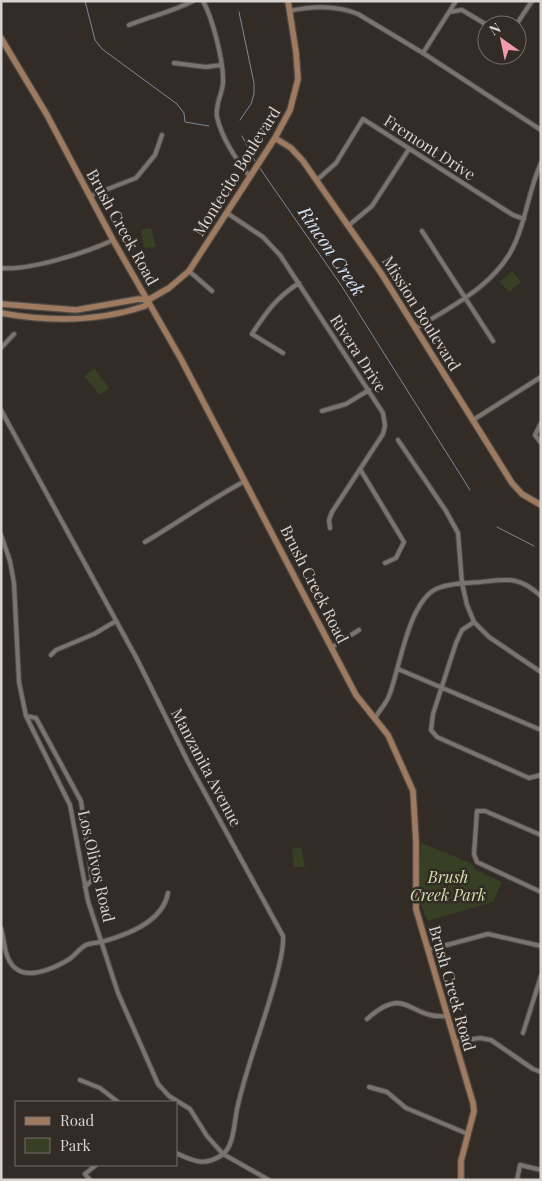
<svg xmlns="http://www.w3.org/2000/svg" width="542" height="1181" font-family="'Playfair Display',serif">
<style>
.green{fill:#373f24}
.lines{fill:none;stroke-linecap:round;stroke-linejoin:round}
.stream{stroke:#7c899a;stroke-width:1}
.street-casing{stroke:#4f4945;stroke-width:6}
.secondary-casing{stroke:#4f4945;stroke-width:8}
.street{stroke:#7b736d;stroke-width:4}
.secondary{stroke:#9e7a61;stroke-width:5.5}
.labels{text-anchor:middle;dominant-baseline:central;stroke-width:5;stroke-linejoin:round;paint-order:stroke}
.street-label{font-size:16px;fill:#d8d3d0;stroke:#322b26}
.park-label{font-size:16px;font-style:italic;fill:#cde0a7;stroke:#322b26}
.water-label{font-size:18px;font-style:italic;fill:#d5e5f8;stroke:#322b26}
</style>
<rect width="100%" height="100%" fill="#322b26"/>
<path class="green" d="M151,228L156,247L144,248L141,230Z
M512,271L521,282L509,292L500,282Z
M94,368L109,388L100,395L84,376Z
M421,843L471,863L476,870L502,882L493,902L428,921C414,899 420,867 421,843Z
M301,847L305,867H294L292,849Z"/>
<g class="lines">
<path class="stream" d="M85,1L95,40L102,49L177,104L184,113L185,122L209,126
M239,12L254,83V94L251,104L240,120
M242,136L256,163
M259,167L341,285L470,490
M497,527L534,546"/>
<defs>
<path id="street" d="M203,1C213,19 224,63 223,83C222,95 215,104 217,117C222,139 236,159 250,177
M289,11C312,6 336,5 358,14L423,53L541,130
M449,12L456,1
M129,25C151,16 172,12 193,1
M516,25L532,1
M423,53L449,12L462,10L487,25
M174,63L206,67L221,65
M317,180L336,163L363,119L513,215L524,219
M90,196L136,178L155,155L162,135
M227,213L263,237L280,255L383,413L385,426L383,434L332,512L329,520L330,528
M348,226L372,206L409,149
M422,231L493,341
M1,268C29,271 88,252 113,240
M189,271L212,291
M416,328C453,306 499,283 516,241C527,215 529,189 541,163
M1,348L14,334
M283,353L252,334C267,311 276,298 299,283
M1,410L137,659L188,762L283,936C284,949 280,961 277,974C266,1018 248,1061 238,1105C234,1119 235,1146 222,1155C204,1167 193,1161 176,1153
M322,411L346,404L369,390
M473,420L541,377
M541,423L535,435L541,443
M398,440L446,511L458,533L462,583L467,605L474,622L489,637L541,672
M360,469L404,542L396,558L385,563
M1,535L10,561L14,583L19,682L26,716L70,805L88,901L118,993L158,1084L169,1096L190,1109L207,1136L223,1154L269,1180
M145,542C179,522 211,499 245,481
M474,622L462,630L456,643L433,714L431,730L437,737L529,778L541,775
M332,647L359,630
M51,655L56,650L94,634L116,621
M398,669L541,730
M26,716L36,718L81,801L92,880L85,887
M375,718C379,711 386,704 389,696C400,668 408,603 436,589C448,583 467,583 481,582C508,579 519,576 541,596
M541,835L485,811H477L474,854L477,862L541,892
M1,928C5,942 4,962 18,970C32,979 59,966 71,958C76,954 80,948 86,945C90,943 96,943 101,942C127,935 163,922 168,893
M428,950L488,934L541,946
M367,1019C407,983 409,1020 447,1016
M523,1033L541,976
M455,1042L480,1038L491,1040L533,1069L541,1072
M80,1080L100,1088L118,1102
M369,1087L387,1092L406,1108L468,1134
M90,1180L85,1174L96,1165
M517,1180L520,1165L541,1170"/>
<path id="secondary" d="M1,38L47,115L113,240L181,359L356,695L388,735L413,791L416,842V909L473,1103L474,1111L461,1161V1180
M275,138L291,148L303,161L381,273L512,483L522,494L541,505
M148,300L169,288L189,271L275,138L290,110L298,79L296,52L288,1
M1,304L76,310L139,299L148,300
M1,313C50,322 98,322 145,306L148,300"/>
</defs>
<use href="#street" class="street-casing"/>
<use href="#secondary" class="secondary-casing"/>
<use href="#street" class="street"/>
<use href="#secondary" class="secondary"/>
</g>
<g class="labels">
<g class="street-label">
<text transform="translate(430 147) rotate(33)">Fremont Drive</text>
<text transform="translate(236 171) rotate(-58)">Montecito Boulevard</text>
<text transform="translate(123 227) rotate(61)">Brush Creek Road</text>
<text transform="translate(422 313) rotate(58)">Mission Boulevard</text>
<text transform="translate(359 353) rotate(57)">Rivera Drive</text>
<text transform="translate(315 584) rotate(63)">Brush Creek Road</text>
<text transform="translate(207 767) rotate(62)">Manzanita Avenue</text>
<text transform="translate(97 866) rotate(77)">Los Olivos Road</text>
<text transform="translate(453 988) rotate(74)">Brush Creek Road</text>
</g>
<g class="park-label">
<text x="448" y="876">Brush<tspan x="448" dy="18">Creek Park</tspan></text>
</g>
<g class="water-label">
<text transform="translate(332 251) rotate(56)">Rincon Creek</text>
</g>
</g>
<rect width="542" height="1181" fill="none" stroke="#d8d3d0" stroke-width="5"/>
<rect x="15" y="1101" width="162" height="65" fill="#322b26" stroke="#746e6a"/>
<rect x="25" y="1117" width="25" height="8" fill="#9e7a61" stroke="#746e6a"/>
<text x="60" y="1126" font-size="15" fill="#d8d3d0">Road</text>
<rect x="25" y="1138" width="25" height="15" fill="#373f24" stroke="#746e6a"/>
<text x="60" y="1151" font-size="15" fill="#d8d3d0">Park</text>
<g transform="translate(502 40) rotate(327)"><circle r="24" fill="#322b26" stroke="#746e6a"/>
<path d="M0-4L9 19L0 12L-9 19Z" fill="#f39aab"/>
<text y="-8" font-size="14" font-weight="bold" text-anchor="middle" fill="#d8d3d0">N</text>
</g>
</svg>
